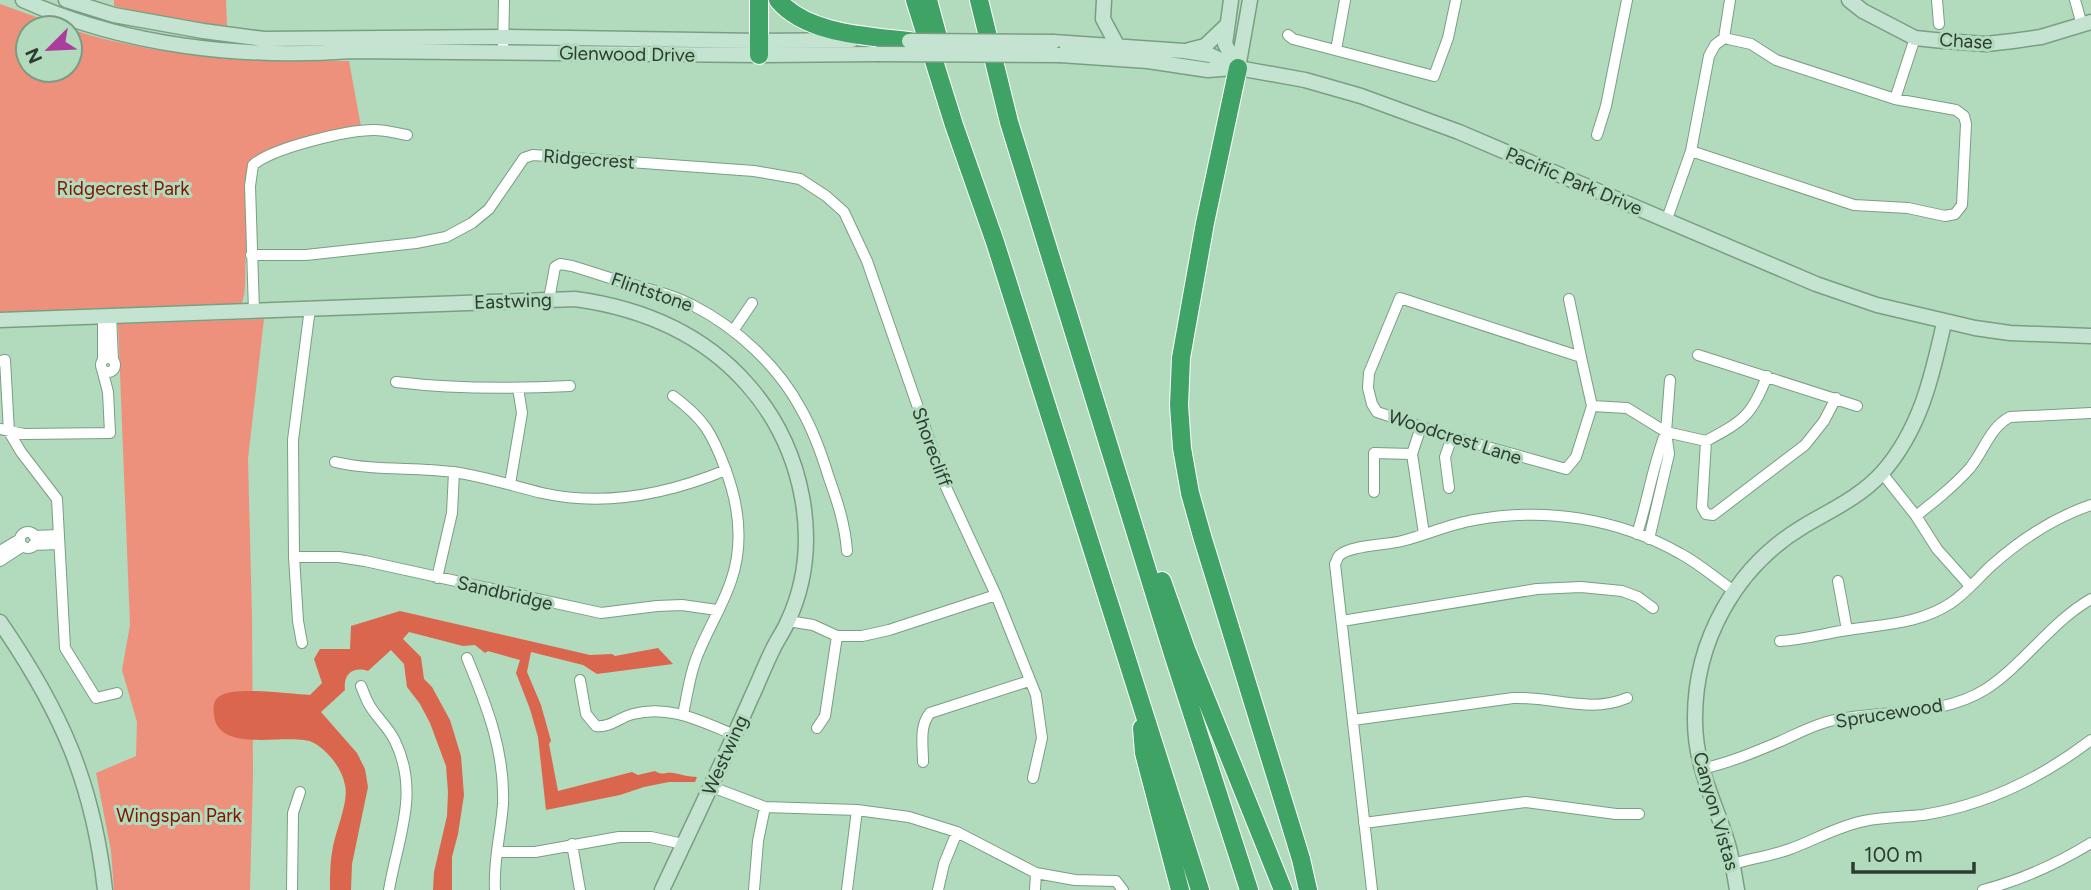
<svg xmlns="http://www.w3.org/2000/svg" width="2091" height="890" font-family="Figtree,sans-serif">
<style>
.green{fill:#ed917d}
.forest{fill:#da664e}
.lines{fill:none;stroke-linecap:round;stroke-linejoin:round}
.street-casing{stroke:#799f83;stroke-width:12}
.secondary-casing{stroke:#799f83;stroke-width:17}
.highway-casing{stroke:#fff;stroke-width:20}
.street{stroke:#fff;stroke-width:10}
.secondary{stroke:#c5e3d1;stroke-width:14}
.highway{stroke:#3ea365;stroke-width:18}
.secondary-bridge-casing{stroke:#799f83;stroke-width:17;stroke-linecap:butt}
.secondary-bridge{stroke:#c5e3d1;stroke-width:14}
.labels{text-anchor:middle;dominant-baseline:central;stroke-width:6;stroke-linejoin:round;paint-order:stroke}
.street-label{font-size:19px;fill:#2c3c30;stroke:#b2dabd}
.park-label{font-size:19px;fill:#811500;stroke:#b2dabd}
</style>
<rect width="100%" height="100%" fill="#b2dabd"/>
<path class="green" d="M114,0H226L227,26C189,22 151,16 114,6Z
M0,4L67,28H28V70H70V29C161,59 255,60 349,61L362,132C321,140 286,153 249,170C245,181 249,191 249,203C249,220 248,236 246,253C244,273 248,290 240,308L0,318Z
M264,319L248,459L252,616L253,775L250,890H114L111,851L96,773L136,756L137,722L122,670L130,625L118,324Z"/>
<path class="forest" d="M400,611L590,655L612,654L615,656L658,648L673,664L597,674L583,665L531,652L527,672L541,705L551,741L549,744L558,791L632,772L638,775L655,771C663,776 665,772 673,773C681,774 688,777 697,777L695,782H669L644,787L620,795L546,810L538,737L530,709L516,673L520,660L488,651L485,653L475,645L463,646L409,632L403,639L421,657L424,679L432,687L450,720L461,756L464,795L458,834L452,857V890H433L434,872L447,816L448,792L446,766L430,723L420,704L407,687L404,664L391,650L368,671C352,666 343,675 345,690L321,712L357,753L365,769L368,787L352,864L351,890H330C330,876 330,861 333,847C336,830 349,801 345,785C342,768 328,751 314,743C292,731 218,756 214,715C213,708 213,700 220,696C235,686 290,694 310,695L322,683L314,659L320,649H350L351,626Z"/>
<g class="lines">
<defs>
<path id="street" d="M1937,0L1939,24
M2075,0L2082,25
M1288,35L1293,39L1434,76L1448,38L1456,0
M1336,50L1345,0
M503,52L504,0
M1895,99L1915,38
M1597,135L1606,106L1627,0
M1691,151L1854,205L1908,208L1945,216L1955,214L1962,205L1966,124L1964,116L1956,110L1895,99L1776,60L1751,44L1724,38
M1667,219L1691,151L1709,56L1715,45L1724,38L1730,0
M251,255H306L416,243L446,237L472,223L489,209L524,158L533,155L754,171L800,179L826,196L844,212L867,261L945,485L996,595L1036,695L1042,738L1033,778
M549,299L555,267L560,264L572,266C589,271 606,277 623,282C647,289 672,294 694,306C737,328 778,366 801,409C813,430 822,455 829,478C838,503 845,525 847,551
M1569,299L1581,357
M254,311L250,186L253,165C272,148 347,130 374,130C385,130 396,133 407,135
M111,315L113,360
M103,316V359
M733,331L752,303
M1698,355L1857,406
M101 365a7 7 0 1 1 14 0a7 7 0 1 1-14 0Z
M0,361L5,360L9,432L21,452L57,499L65,648L96,698L117,693
M396,382C454,389 512,389 570,386
M673,396C704,419 712,433 725,468C739,505 744,541 732,578C723,607 705,633 695,662C689,679 687,697 683,714
M1592,406L1581,357L1400,298L1369,373L1368,388L1372,404L1377,412L1452,437L1566,469L1576,457L1592,406L1627,408L1666,432L1706,441C1743,421 1752,416 1767,376
M1421,427L1412,454L1424,534
M0,429L24,434L110,433L108,392L102,369
M1706,441L1702,507L1706,514L1713,515L1805,445L1824,421L1836,398
M335,462C374,471 414,467 453,472C483,476 513,486 542,493C605,507 668,494 726,470
M1882,473L1916,516L1937,549L1970,586
M510,484L522,413L518,388
M1449,488L1445,457L1452,437
M1374,492V453L1412,454
M1916,516C1935,501 1954,486 1970,468C1984,451 1990,427 2010,417L2091,413
M20 540a8 8 0 1 1 16 0a8 8 0 1 1-16 0Z
M1637,534C1648,500 1653,464 1666,432
M34,536L58,535
M1649,539L1669,454L1666,432L1670,380
M33,545L58,544
M0,551L20,539
M294,557H339L365,561L601,613L657,606L682,605L717,610
M0,561L23,546
M437,578L452,513L454,472
M1838,581L1847,630
M788,621L813,625L837,636H862L889,630L996,595
M1342,621L1537,589L1581,587L1622,591L1638,597L1653,608
M1780,641C1804,640 1825,633 1848,630C1885,624 1919,624 1951,603C1966,593 1978,578 1991,566C2020,540 2053,518 2091,505
M302,643L298,621L294,557L293,440L310,308
M467,658C487,706 505,752 503,804C501,833 493,861 495,890
M580,680L586,714L596,726C610,728 620,717 633,714C670,704 702,722 735,735
M361,686C364,693 366,700 370,706C377,718 389,728 395,741C420,793 398,837 389,890
M1353,720L1513,698C1552,696 1589,714 1627,698
M817,728L825,716L837,636
M923,762C923,745 919,726 930,713L1029,681
M1701,769C1729,763 1755,752 1781,741C1797,734 1813,725 1830,721C1881,709 1940,718 1986,689C2024,664 2051,622 2091,599
M712,787L765,807L857,810L909,817L957,832L1036,873L1075,880L1116,881L1123,890
M1364,823L1526,802L1616,814H1639
M572,844L580,890
M497,852H535L619,837H651L683,844
M1733,864C1752,858 1771,856 1790,849C1815,840 1838,826 1864,821C1883,817 1903,817 1923,815C1986,805 2040,779 2091,740
M292,890L293,813L300,792
M754,890L758,841L765,807
M847,890L857,810
M938,890L944,864L957,832
M1035,890L1036,873
M1372,890L1335,564C1337,561 1337,557 1340,555C1350,545 1387,545 1402,541C1426,535 1450,524 1474,520C1545,507 1618,518 1681,554C1700,564 1716,579 1734,591
M1983,890C2021,880 2057,864 2091,843"/>
<path id="secondary" d="M23,0C125,46 241,59 352,51L759,55L877,54
M66,0L114,15L203,31L264,39L503,37L759,41L852,40
M1104,0L1103,19L1117,45
M1231,0L1225,44L1238,68
M1849,0L1863,11L1915,38L1944,41L1986,44L2013,41L2041,37L2091,22
M1053,42L1184,51L1210,55L1238,68L1305,80L1361,96L1459,132L1816,284L1877,305L1975,328L2010,333L2091,336
M1189,50L1205,46L1227,25
M1060,55L1148,61L1208,70L1233,68
M1238,68L1250,0
M0,320L575,299C641,308 702,333 747,384C803,447 824,543 788,621C784,631 777,640 773,649C765,665 759,681 751,698C723,762 692,826 662,890
M0,622C61,711 93,782 105,890
M1737,890C1734,873 1732,855 1726,838C1713,798 1695,764 1695,721C1694,642 1735,567 1804,526C1831,510 1860,497 1882,473C1920,430 1932,377 1944,323"/>
<path id="highway" d="M759,0V55
M778,0C806,34 868,36 909,41
M915,0L954,125L995,242L1200,890
M928,0L938,37
M979,0L1009,122L1173,654L1249,890
M1238,68L1205,223L1181,358L1179,405L1182,448L1190,493L1202,536L1301,859L1308,890
M1162,581L1186,649L1283,890
M1142,728L1144,753L1180,890"/>
</defs>
<use href="#street" class="street-casing"/>
<use href="#secondary" class="secondary-casing"/>
<use href="#highway" class="highway-casing"/>
<use href="#street" class="street"/>
<use href="#secondary" class="secondary"/>
<use href="#highway" class="highway"/>
<defs>
<path id="secondary-bridge" d="M909,41L1053,42
M877,54L1060,55"/>
</defs>
<use href="#secondary-bridge" class="secondary-bridge-casing"/>
<use href="#secondary-bridge" class="secondary-bridge"/>
</g>
<g class="labels">
<g class="street-label">
<text transform="translate(1966 41) rotate(3)">Chase</text>
<text transform="translate(627 54) rotate(1)">Glenwood Drive</text>
<text transform="translate(589 159) rotate(4)">Ridgecrest</text>
<text transform="translate(1574 181) rotate(23)">Pacific Park Drive</text>
<text transform="translate(652 292) rotate(19)">Flintstone</text>
<text transform="translate(513 301) rotate(-2)">Eastwing</text>
<text transform="translate(1455 437) rotate(18)">Woodcrest Lane</text>
<text transform="translate(932 447) rotate(70)">Shorecliff</text>
<text transform="translate(505 593) rotate(13)">Sandbridge</text>
<text transform="translate(1889 713) rotate(-9)">Sprucewood</text>
<text transform="translate(725 755) rotate(-66)">Westwing</text>
<text transform="translate(1716 811) rotate(74)">Canyon Vistas</text>
</g>
<g class="park-label">
<text x="123" y="188">Ridgecrest Park</text>
<text x="179" y="815">Wingspan Park</text>
</g>
</g>
<g transform="translate(49 49) rotate(246)"><circle r="33" fill="#b2dabd" stroke="#7c9b85" stroke-width="2"/>
<path d="M0-5L12 26L0 18L-12 26Z" fill="#ab3e9d"/>
<text y="-10" font-size="19" font-weight="bold" text-anchor="middle" fill="#2c3c30">N</text>
</g>
<path d="M1853 862v10h121v-10" fill="none" stroke="#2c3c30" stroke-width="3.5"/>
<text x="1864" y="862" font-size="21" fill="#2c3c30" stroke="#b2dabd" stroke-width="5" paint-order="stroke">100 m</text>
</svg>
